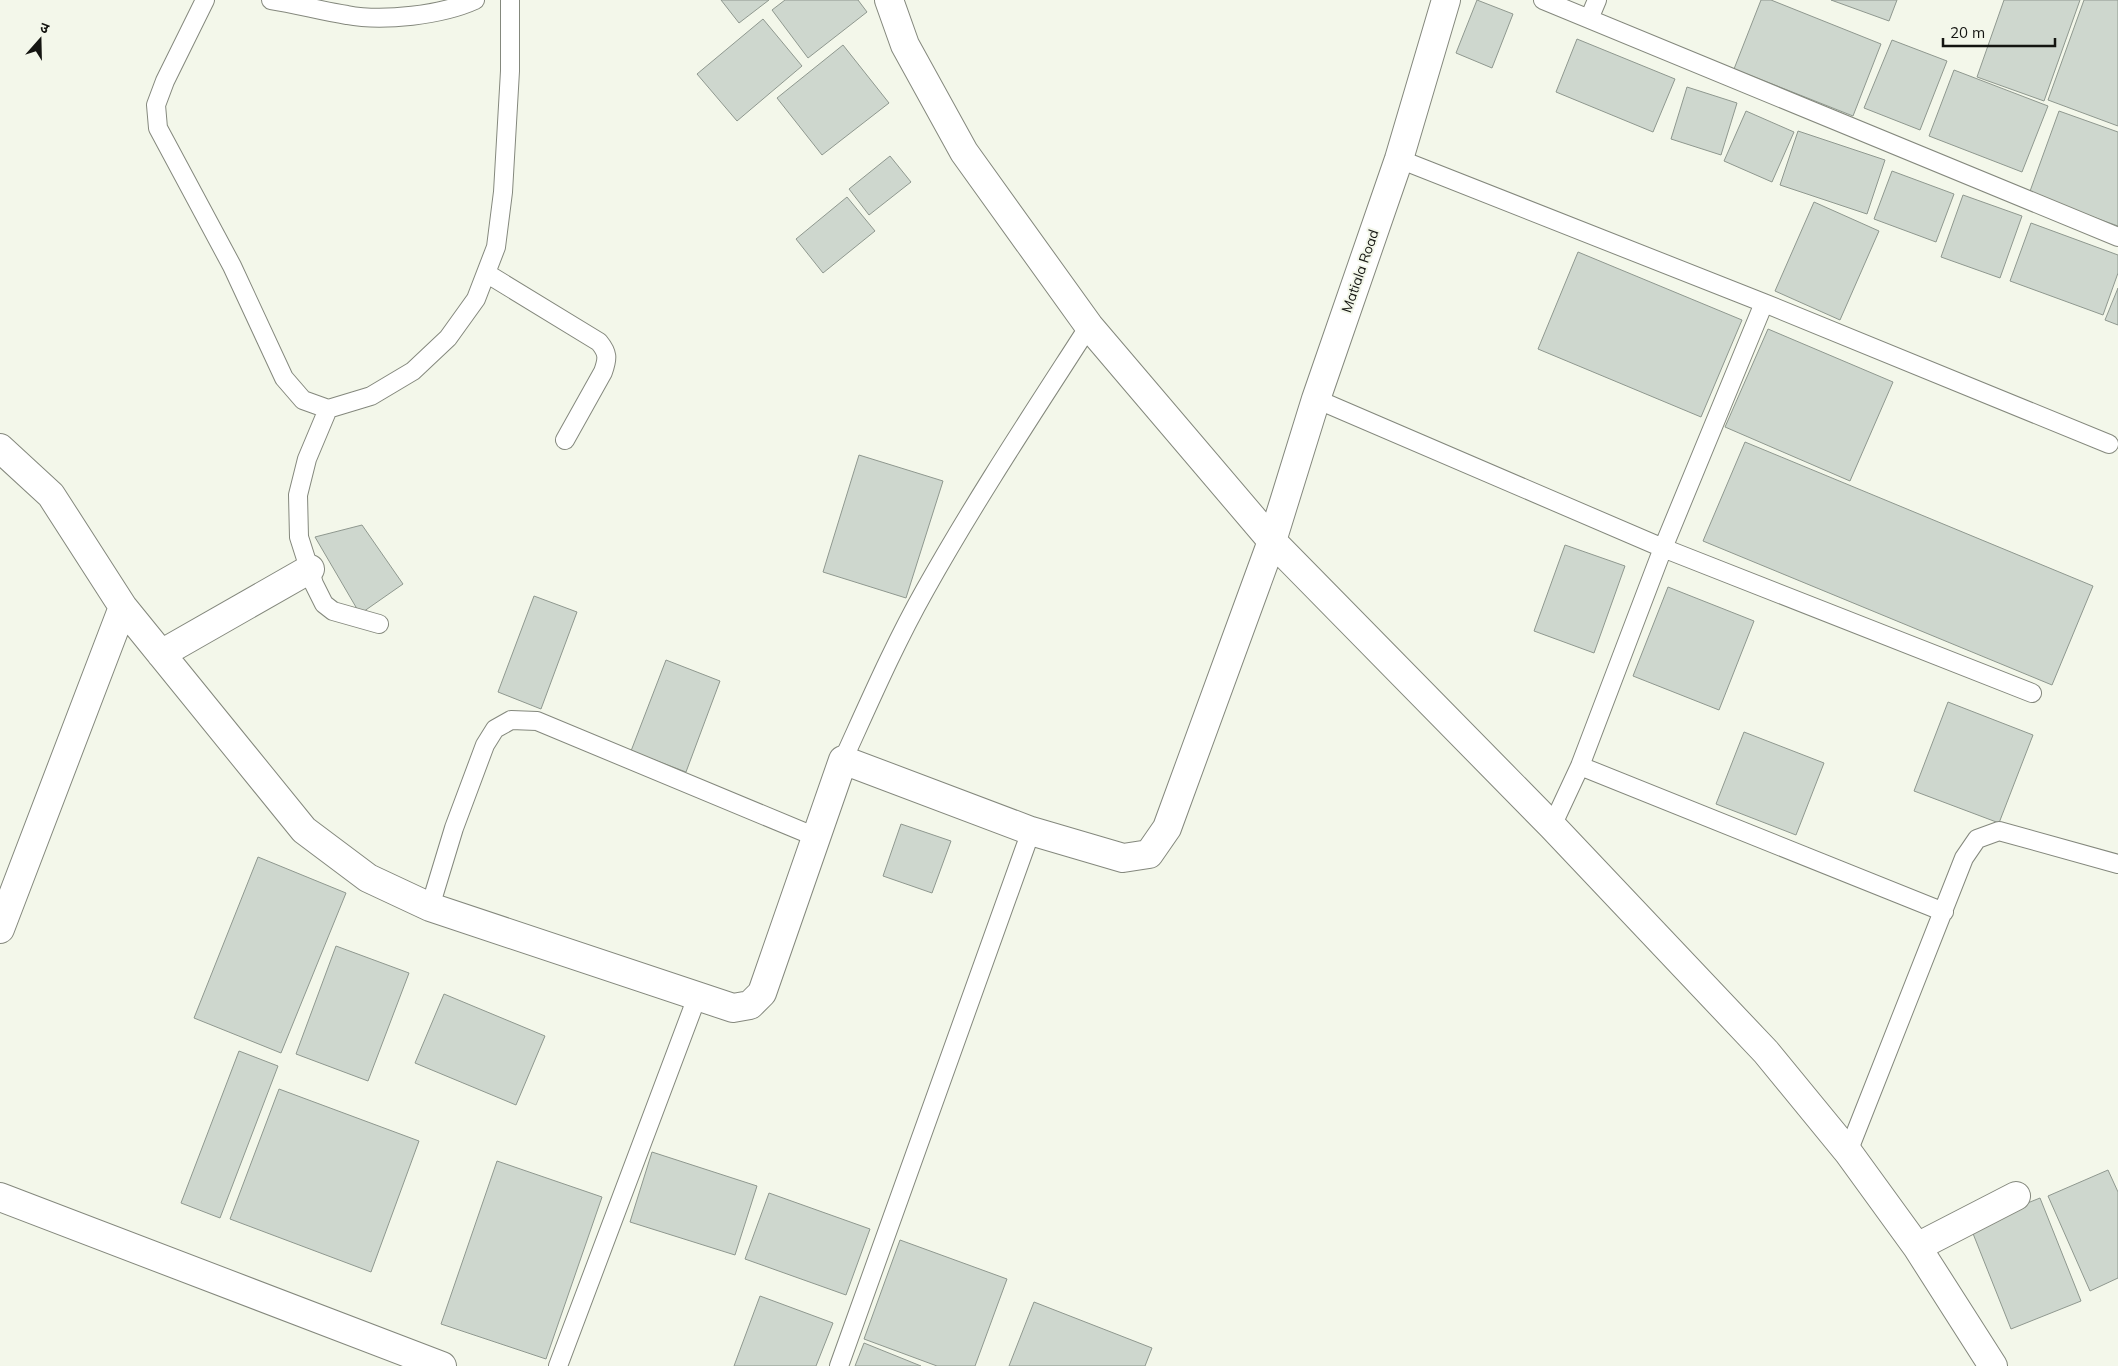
<svg xmlns="http://www.w3.org/2000/svg" width="2118" height="1366" font-family="Mulish,'Noto Sans Devanagari',sans-serif">
<style>
.building{fill:#ced7ce;stroke:#8f988f}
.lines{fill:none;stroke-linecap:round;stroke-linejoin:round}
.service-casing{stroke:#84887d;stroke-width:20}
.minor-casing{stroke:#84887d;stroke-width:30}
.service{stroke:#fff;stroke-width:18}
.minor{stroke:#fff;stroke-width:28}
.labels{text-anchor:middle;dominant-baseline:central;stroke-width:4;stroke-linejoin:round;paint-order:stroke}
.street-label{font-size:14px;fill:#141511;stroke:#f3f7ea}
</style>
<rect width="100%" height="100%" fill="#f3f7ea"/>
<path class="building" d="M721,0H769L739,23Z
M785,0H858L867,12L808,58L772,10Z
M1477,0L1513,14L1492,68L1456,53Z
M1761,0H1771L1881,44L1853,116L1734,69Z
M1831,0H1897L1889,21Z
M2004,0H2080L2044,101L1977,77Z
M2084,0H2118V126L2048,100Z
M763,19L802,66L737,121L697,74Z
M1577,39L1675,79L1653,132L1556,92Z
M1892,40L1947,61L1920,130L1864,108Z
M843,45L889,103L822,155L777,98Z
M1954,70L2048,106L2022,172L1929,136Z
M1687,87L1737,103L1721,155L1671,139Z
M1746,111L1794,132L1772,182L1724,161Z
M2059,111L2118,132V226L2029,194Z
M1798,131L1885,160L1867,214L1780,185Z
M890,156L911,182L869,215L849,189Z
M1892,171L1954,194L1936,242L1874,219Z
M1963,195L2022,216L2000,278L1941,257Z
M847,197L875,231L823,273L796,239Z
M1814,202L1879,231L1840,320L1775,291Z
M2031,223L2118,255V273L2103,315L2010,281Z
M1578,252L1742,320L1701,417L1538,349Z
M2118,288V325L2105,320Z
M1768,329L1893,382L1850,481L1725,427Z
M1745,442L2093,586L2052,685L1703,541Z
M859,455L943,481L906,598L823,572Z
M362,525L403,584L360,614L315,537Z
M1565,545L1625,566L1594,653L1534,631Z
M1668,587L1754,621L1719,710L1633,676Z
M534,596L577,612L541,709L498,692Z
M666,660L720,681L686,772L631,751Z
M1948,702L2033,735L1999,823L1914,791Z
M1744,732L1824,763L1796,835L1716,804Z
M901,824L951,841L932,893L883,876Z
M258,857L346,893L281,1053L194,1018Z
M336,946L409,973L368,1081L296,1054Z
M444,994L545,1036L516,1105L415,1063Z
M239,1051L278,1066L220,1218L181,1203Z
M279,1089L419,1141L371,1272L230,1219Z
M652,1152L757,1186L735,1255L630,1222Z
M497,1161L602,1197L546,1359L441,1324Z
M2108,1170L2118,1192V1278L2090,1291L2048,1196Z
M769,1193L870,1229L846,1295L745,1259Z
M2040,1198L2081,1301L2011,1329L1970,1226Z
M900,1240L1007,1279L975,1366H937L864,1339Z
M760,1296L833,1323L816,1366H734Z
M1034,1302L1152,1348L1145,1366H1009Z
M864,1343L921,1366H855Z"/>
<g class="lines">
<defs>
<path id="service" d="M205,0L165,81L156,105L158,128L232,266L284,378L303,400L328,409L371,396L413,371L448,338L476,299L496,247L503,192L510,71V0
M271,0C297,4 321,11 347,15C383,22 442,15 475,0
M1543,0L2118,237
M1589,19L1597,0
M1399,159L1764,303L2109,444
M486,273L599,342C608,353 608,358 603,372L565,440
M1316,399L1663,548L2032,693
M328,409L307,459L298,495L299,537L314,584L324,604L333,611L379,624
M843,760C869,703 894,645 925,590C976,499 1033,413 1089,326
M1580,766L1944,912
M1552,826L1580,766L1663,548L1764,303
M430,907L454,828L485,745L495,729L511,720L537,721L816,837
M1848,1152L1964,858L1977,839L1999,831L2118,864
M558,1366L697,997
M839,1366L1031,831"/>
<path id="minor" d="M889,0L905,45L964,152L1089,326L1272,541L1552,826L1766,1052L1848,1152L1917,1247L1993,1366
M0,448L51,495L123,607L304,830L368,878L430,907L733,1008L750,1005L762,993L843,760L1031,831L1123,858L1149,854L1167,828L1272,541L1316,399L1399,159L1446,0
M161,654L310,569
M0,929L123,607
M0,1197L442,1366
M1917,1247L2016,1196"/>
</defs>
<use href="#service" class="service-casing"/>
<use href="#minor" class="minor-casing"/>
<use href="#service" class="service"/>
<use href="#minor" class="minor"/>
</g>
<g class="labels">
<g class="street-label">
<text transform="translate(1360 271) rotate(-71)">Matiala Road</text>
</g>
</g>
<g transform="translate(40 40) rotate(20)" stroke="#f3f7ea" stroke-width="4" paint-order="stroke">
<path d="M0-4L9 19L0 12L-9 19Z" fill="#141511"/>
<text y="-8" font-size="14" font-weight="bold" text-anchor="middle" fill="#141511">उ</text>
</g>
<path d="M1943 38v8h112v-8" fill="none" stroke="#141511" stroke-width="2.5"/>
<text x="1950" y="38" font-size="15" fill="#141511" stroke="#f3f7ea" stroke-width="4" paint-order="stroke">20 m</text>
</svg>
